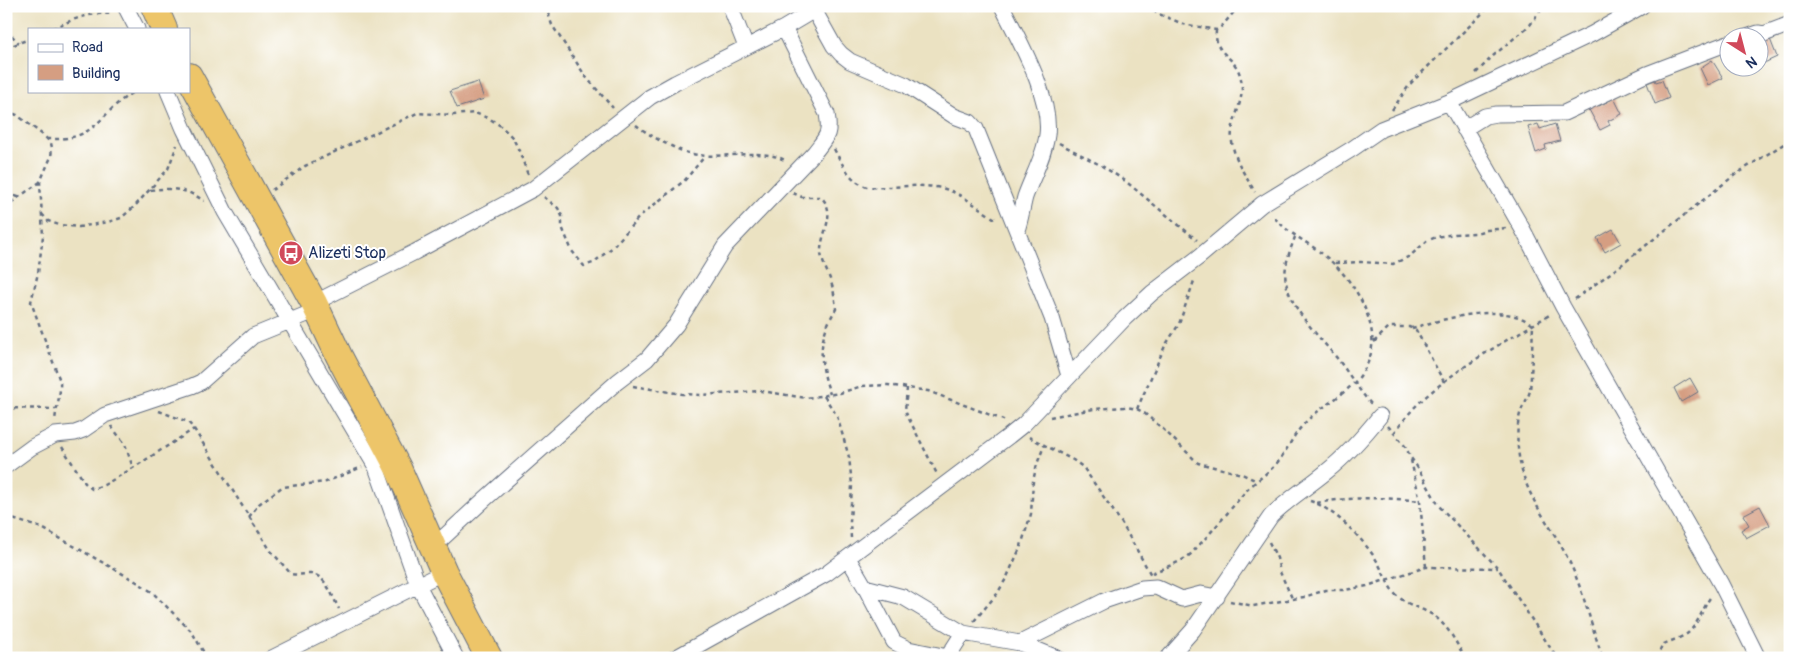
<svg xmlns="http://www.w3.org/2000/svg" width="1796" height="664" font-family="Pangolin,sans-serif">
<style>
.building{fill:#d59e82}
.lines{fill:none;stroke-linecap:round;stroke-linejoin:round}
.street-casing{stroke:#646e81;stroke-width:17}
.highway-casing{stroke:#646e81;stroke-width:28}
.path{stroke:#646e81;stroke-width:2.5;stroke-dasharray:4 4;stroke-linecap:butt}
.street{stroke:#fff;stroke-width:15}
.highway{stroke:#edc569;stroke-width:26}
.labels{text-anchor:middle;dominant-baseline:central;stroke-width:4;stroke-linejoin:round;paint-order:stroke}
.poi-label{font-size:16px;fill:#1b2f5e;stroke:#fff;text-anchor:start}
</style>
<rect width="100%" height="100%" fill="#fff"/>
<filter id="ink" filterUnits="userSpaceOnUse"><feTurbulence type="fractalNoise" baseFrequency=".02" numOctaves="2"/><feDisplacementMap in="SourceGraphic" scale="10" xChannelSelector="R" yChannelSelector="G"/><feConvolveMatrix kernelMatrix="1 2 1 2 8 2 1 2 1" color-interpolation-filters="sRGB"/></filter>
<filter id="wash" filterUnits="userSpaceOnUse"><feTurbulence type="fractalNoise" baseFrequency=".0096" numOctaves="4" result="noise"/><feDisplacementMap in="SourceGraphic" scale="20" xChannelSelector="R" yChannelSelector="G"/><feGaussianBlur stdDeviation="1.12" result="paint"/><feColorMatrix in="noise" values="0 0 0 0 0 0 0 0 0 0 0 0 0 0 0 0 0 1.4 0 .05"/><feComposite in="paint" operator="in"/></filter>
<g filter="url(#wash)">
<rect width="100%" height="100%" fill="#ebe2c2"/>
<g id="blocks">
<path class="building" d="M1763,39L1764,41L1770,39L1777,57L1764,63L1758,50V41Z
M1712,60L1723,78L1708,85L1700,68Z
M1655,80L1656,82L1662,80L1669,98L1655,104L1647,83Z
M478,82L484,99L457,108L450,91Z
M1614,98L1622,114L1608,121L1610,125L1600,130L1587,106L1597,101L1599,106Z
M1538,124L1540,129L1555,124L1560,141L1545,145L1546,149L1536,153L1528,127Z
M1613,229L1621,243L1605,252L1597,238Z
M1690,378L1698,392L1681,402L1674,388Z
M1760,506L1770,525L1746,538L1741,530L1749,525L1743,515Z"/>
</g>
</g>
<g filter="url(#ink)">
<use href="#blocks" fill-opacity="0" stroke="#646e81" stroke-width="1"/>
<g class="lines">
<defs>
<path id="street" d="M125,6L137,29
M730,6L746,47
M1002,6C1019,41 1052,97 1047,135C1044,157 1032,177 1025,197C1022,208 1021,219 1017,230
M814,10L834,46L841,54L850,61L906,85L954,116L970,122L976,129L1052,318L1069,376
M1744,38L1758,33L1764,34L1790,24
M168,91L184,129L225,212L376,467L418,585L456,658
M1449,102L1523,230L1563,307L1721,584L1758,658
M1464,129L1485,116L1496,114L1564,113L1647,74L1728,43
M314,303L415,252L533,189L650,97L675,83L784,28L821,6
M6,466L32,447L55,435L75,433L83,430L105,415L192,386L201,382L253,336L317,310
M433,547L486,498L617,382L647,359L676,325L725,246L814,153C826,137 831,135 827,114L784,28
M848,558L865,587L903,597L963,633L1020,643L1057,658
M865,587L894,642L908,649L948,657
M1020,643L1104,601L1142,588L1156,587L1182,599L1201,594L1217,597
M272,658L444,572
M675,658L826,574L1009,436L1024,424L1125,318L1152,293L1199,257L1262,204L1352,149L1381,129L1449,102L1592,34L1642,6
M947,658L963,633
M1168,658L1193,630L1271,516C1288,499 1308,487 1326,472C1346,456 1364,436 1380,416"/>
<path id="highway" d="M154,6L164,29
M189,76L314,303L339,356L398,468L444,572L489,658"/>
</defs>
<use href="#street" class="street-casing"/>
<use href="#highway" class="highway-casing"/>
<path class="path" d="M552,6L549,16L552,25L586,77L613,108
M1146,6L1159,14L1183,24L1216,30L1222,26L1239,6
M52,29C74,19 88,12 113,14
M6,30L19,43
M1216,30C1214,57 1236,54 1241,79C1245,97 1235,113 1232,131C1229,152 1245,175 1255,192
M6,48L29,39
M1476,73L1493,56L1530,25L1544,6
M1392,110L1410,84L1490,6
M6,111L17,115L43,135L51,143L52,148L51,157L40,182L43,236L38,273L31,302L60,381C61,395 56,408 55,421
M636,125C650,136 680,153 698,155C724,159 764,147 786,161
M47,139C100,141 97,113 135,91
M1059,143L1102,166L1124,180L1197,240
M834,149C843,165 849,180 867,187C894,189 926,181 951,191C968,198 982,211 997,220
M150,190C171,188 186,188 204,201
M272,190L305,166L417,113L453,115L475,113L490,119L501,126L513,138L520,153L528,175
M793,193L802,197H821C838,214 820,233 821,253C822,263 828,272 831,282C834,291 835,300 836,309C817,339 819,362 830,394
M6,194L19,197
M544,197L558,208L562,216V227L572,251L584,266L593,263L613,247L640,216L685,180L705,156
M6,209L12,202L40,182
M42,214L48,221L59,225L79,227L108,222L121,218L135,206L168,169L177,145
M1295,237C1290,251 1283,267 1286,282C1291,311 1323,340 1340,362C1351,377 1360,392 1373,406
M1335,263L1361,262L1393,264L1410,256L1427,241L1436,237L1455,234L1476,233L1487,230L1507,228
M1575,299L1620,266L1736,174L1790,140
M1412,328C1445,319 1503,301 1533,325C1532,346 1532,368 1530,390C1529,397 1524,403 1521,411C1517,422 1517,436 1518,448C1522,496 1550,521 1569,561C1584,592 1591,626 1603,658
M1374,342L1389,327H1409L1416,330L1444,382
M633,386L682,394L701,395L761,391L806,398L840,393L862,386L888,385L928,391L1006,421
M907,388L905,411L937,474
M824,396L837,416L849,457L852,485L850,522L851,538
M6,408L56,409
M1137,409L1165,346L1179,324L1195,278
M159,411L188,422L194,429L253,523L271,551L291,574C298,575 304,574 311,574C326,575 333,598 339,609
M1050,417L1094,409L1127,407L1137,409L1143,412L1164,430L1198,463L1242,474L1257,481
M111,426L125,444L133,468
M1388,426L1405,446L1411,458L1416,465L1439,506L1498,568L1557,658
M1394,433C1402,423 1410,411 1419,403C1454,369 1509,339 1551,314
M1029,437L1073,460L1083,467L1121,522L1151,575
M62,447L85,483L92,489L104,485L133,468L194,429
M1411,460L1420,501L1426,567
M1310,501C1333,508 1362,538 1375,558C1383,570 1387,585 1396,595C1407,605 1421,608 1433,615C1448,626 1456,642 1465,658
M1317,503C1348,497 1388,497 1420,501
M6,517L42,528L137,582L152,592L192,632L207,658
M249,517L259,504L282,487L326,482L362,467
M1269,542L1277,558L1280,572L1292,598
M1152,573C1163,568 1177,564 1187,557C1192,554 1196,548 1200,544C1216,527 1230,510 1245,492C1254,482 1266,475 1276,464C1287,452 1292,436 1304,424C1322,404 1352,393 1365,368C1372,356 1374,342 1371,328C1364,295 1341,266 1313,247C1296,236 1285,230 1272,215
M1230,601L1253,606L1304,597L1326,590H1345L1367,586L1426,567L1498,568
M974,621L997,594L1007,577L1021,546L1031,514L1033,481L1037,464L1044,446
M1657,658L1662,645C1669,641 1682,638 1688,633C1699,623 1703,607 1712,595"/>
<use href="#street" class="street"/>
<use href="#highway" class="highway"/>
</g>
</g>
<defs>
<symbol id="bus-disc" viewBox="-11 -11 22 22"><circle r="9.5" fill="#d1495b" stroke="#fff"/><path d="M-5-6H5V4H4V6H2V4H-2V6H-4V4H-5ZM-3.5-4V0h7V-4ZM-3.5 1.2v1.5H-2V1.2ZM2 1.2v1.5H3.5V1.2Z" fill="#fff"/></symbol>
</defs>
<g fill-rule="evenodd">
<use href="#bus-disc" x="277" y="239" width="28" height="28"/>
</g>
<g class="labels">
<g class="poi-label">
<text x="308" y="253">Alizeti Stop</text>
</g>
</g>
<rect width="1796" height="664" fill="none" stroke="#fff" stroke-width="25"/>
<rect x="28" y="28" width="162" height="65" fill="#ffffff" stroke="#a4acbf"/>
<rect x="38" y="44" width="25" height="8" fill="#ffffff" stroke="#a4acbf"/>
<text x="72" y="52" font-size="15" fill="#1b2f5e">Road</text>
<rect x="38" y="65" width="25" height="15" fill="#d59e82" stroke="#a4acbf"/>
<text x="72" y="78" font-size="15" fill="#1b2f5e">Building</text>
<g transform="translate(1744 52) rotate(144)"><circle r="24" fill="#ffffff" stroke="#a4acbf"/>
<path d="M0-4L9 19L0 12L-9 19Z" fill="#d1495b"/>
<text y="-8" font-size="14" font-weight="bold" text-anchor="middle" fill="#1b2f5e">N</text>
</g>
</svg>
